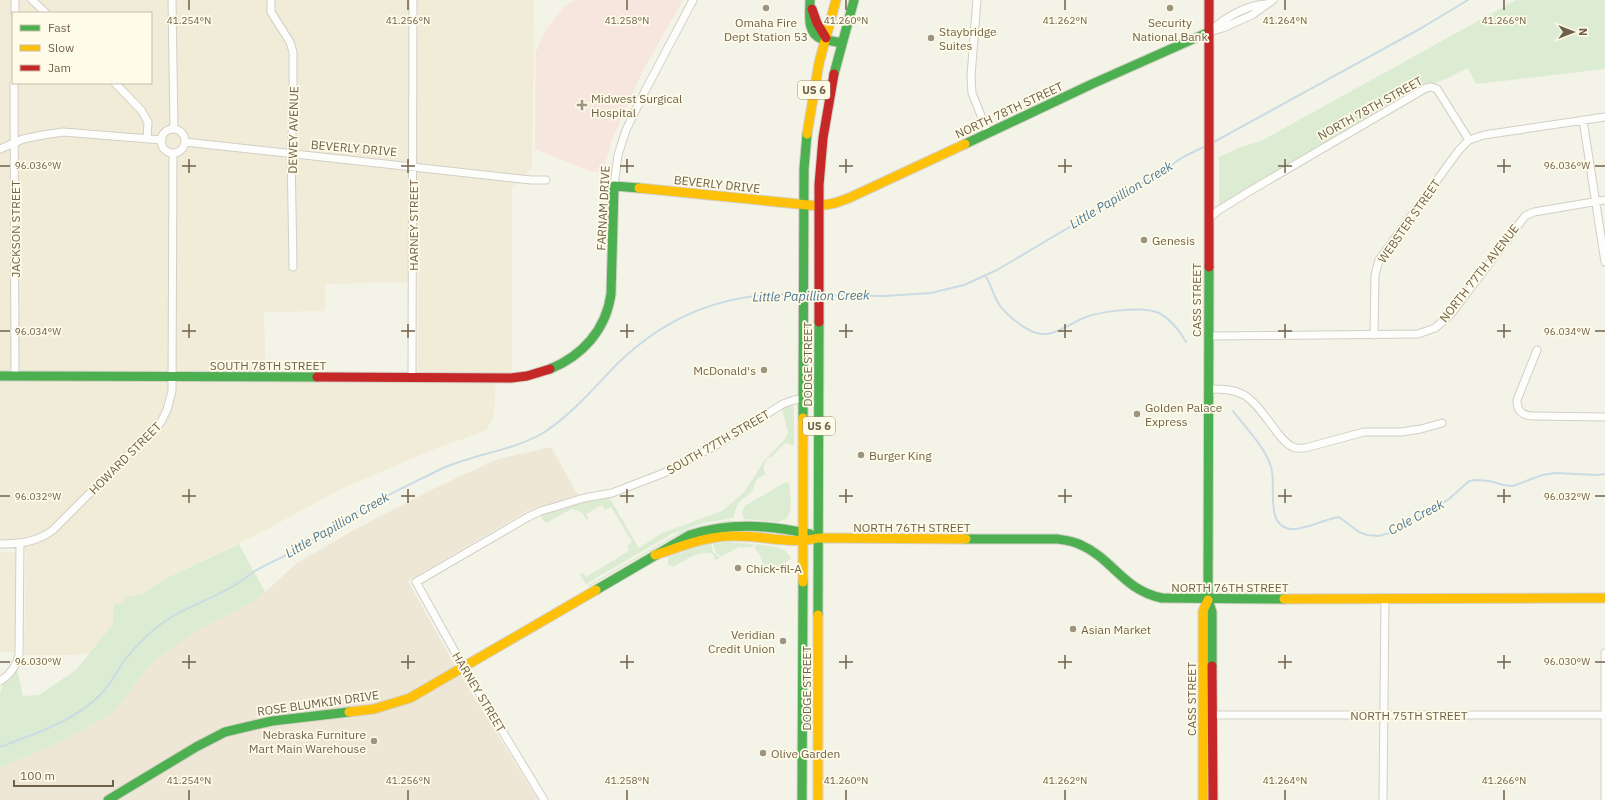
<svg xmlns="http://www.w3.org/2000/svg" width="1605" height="800" font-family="'IBM Plex Sans',sans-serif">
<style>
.residential{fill:#f0ecd8;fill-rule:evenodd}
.commercial{fill:#efe7d6}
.medical{fill:#f6e6de}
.green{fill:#dbecd3}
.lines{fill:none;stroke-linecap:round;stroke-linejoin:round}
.stream{stroke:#cadbe4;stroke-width:2}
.street-casing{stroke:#d3cfc5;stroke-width:9}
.fast-casing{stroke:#d4d0c6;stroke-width:11}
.slow-casing{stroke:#d4d0c6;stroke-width:11}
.jam-casing{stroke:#d4d0c6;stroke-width:11}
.street{stroke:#fdfdfc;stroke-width:7}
.fast{stroke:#4caf50;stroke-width:9}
.slow{stroke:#ffc107;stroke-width:9}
.jam{stroke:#c62828;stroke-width:9}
.ticks{fill:none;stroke:#70624a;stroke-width:1.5}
.poi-dot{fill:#9e9581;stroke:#fefbe8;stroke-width:1.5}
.labels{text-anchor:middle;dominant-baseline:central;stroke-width:3.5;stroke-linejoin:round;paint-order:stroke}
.shield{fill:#fefbe8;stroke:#9b9079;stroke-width:1}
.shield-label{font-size:11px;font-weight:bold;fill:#70624a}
.poi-label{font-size:12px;fill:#70624a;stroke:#fefbe8;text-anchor:start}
.street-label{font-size:12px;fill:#70624a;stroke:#fefbe8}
.water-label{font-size:13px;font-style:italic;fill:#4f7897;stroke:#fefbe8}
.ticks-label{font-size:10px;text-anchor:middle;fill:#70624a;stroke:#fefbe8;stroke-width:3.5;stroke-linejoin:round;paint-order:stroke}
</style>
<rect width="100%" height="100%" fill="#f4f3e8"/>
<path class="residential" d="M0,0H534L532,168L512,188V373H422L418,369V246H409L408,282L325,284V311L264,312L266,381L496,378L494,415L487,430L432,450L341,489L258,534L167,578L93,652L78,655H24L26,551L20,543L36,534L13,539H0ZM13,13H151V83H13Z
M0,552H18V652H0Z"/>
<path class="commercial" d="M551,447L578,495L527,511L408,581L455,666L538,800H0V768L61,741L113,713L154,660L197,631L256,600L297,563L354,530L437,487L498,459Z"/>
<path class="medical" d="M575,0H683L642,72L613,137L603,171L592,172L535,149L536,52L545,31L564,7Z"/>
<path class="green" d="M1516,0H1605V69L1476,84L1468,68L1426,88L1219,210V157L1244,146L1261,141Z
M790,405L793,406L794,409V445H790L786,442L771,458L769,457C765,463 761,467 766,474L758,478L755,483L753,491L738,503L733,518L703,523L672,534L586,584L580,574L581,573H583L586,577L629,551L627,546L632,542L611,507L605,510L602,505L586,514L588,518L587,520L581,512L572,509L546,523L541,518L542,515L577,504L609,497L639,548L662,533L722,511L741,495L747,488L764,461L784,440L788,433L782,409Z
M786,482L789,483C790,494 794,511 786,519L777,522L744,519L742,511L746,505Z
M731,520L728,522L695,528L676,536L590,586H587L682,531L703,525Z
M727,542L755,544L751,547L741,548L740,546L721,557L716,553L713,544Z
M239,544L265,592L256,600L197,631L154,660L113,713L61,741L0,768V694L3,683L17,669L23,696L39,695L76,670L113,624L114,604L124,603L125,597L142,594L167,578Z
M711,544L713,552L720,558L715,560L713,554C698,550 686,560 673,567L668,565V557L697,547Z
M757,544C769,546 787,546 791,559L762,576L760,573C765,564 761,554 754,548Z"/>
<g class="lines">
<path class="stream" d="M1212,143L1418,30L1468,0
M986,277C991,285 993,293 997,301C1004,313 1018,324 1029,330C1051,342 1067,324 1086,317C1103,311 1143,306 1159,313C1171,319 1179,330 1186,342
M823,295L884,296L931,293L964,285L997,270L1132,190L1185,156L1206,146
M1233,411C1246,428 1265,447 1271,467C1277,485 1264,526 1291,529C1303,531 1324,519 1339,517L1359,532L1367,535L1379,536L1392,532L1449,499L1469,481L1476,480L1490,481L1503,485L1513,486L1542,475L1556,473L1597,475L1605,474
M0,747C37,733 76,721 103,692C112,682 117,671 124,661C137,644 155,627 173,616C190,606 210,599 228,589C238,584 246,577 255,571C269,563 284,557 297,549C319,537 340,522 361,510C387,495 415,482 441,469C474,454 512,451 543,433C569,417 595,387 616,365C668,314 726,292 799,294"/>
<defs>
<path id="street" d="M32,0L46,13
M172,0L174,129
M271,0V12L290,42L293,52V120L291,148L293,267
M977,0L971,76L972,93L988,133
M15,13V0
M1210,31C1225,18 1245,6 1265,4
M1209,32L1223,28L1252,15L1273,0
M14,83L15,376
M115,83L141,110L148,122L147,139
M1583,120L1605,262
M161 141a12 12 0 1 1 24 0a12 12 0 1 1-24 0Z
M185,142L531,180H546
M0,149L23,139L43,135L63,132L162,140
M614,186L618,155L626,130L645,91L693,0
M1208,219L1219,210L1250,191L1426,88L1431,87L1437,89L1469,140
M1374,335L1375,275L1379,260L1459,150L1469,140L1484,135L1605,117
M1208,336L1418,334L1435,328L1451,314L1525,216L1534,212L1605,200
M1537,350L1517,400C1517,412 1523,416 1534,416L1605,417
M412,378L413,0
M1208,389C1221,389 1233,389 1244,395C1263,406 1278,441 1293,447C1297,449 1301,448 1305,448L1364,432H1401L1421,429L1442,423
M0,544C20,544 37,542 53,530L161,422L167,410L172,391L173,153
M0,681C10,675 16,667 19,655L20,543
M1213,715H1605
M544,800L464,668L416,582L528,517L541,511L584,498L612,493L664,473L720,443L783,404L794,400L803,399
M1383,800L1385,599
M1605,800V653"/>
<path id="fast" d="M810,0C810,13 806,34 822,39C828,41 835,41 841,43
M834,74L854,0
M965,144L1092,84L1209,32
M1209,267L1208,600L1212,612V666
M550,369C582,356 606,330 611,294L614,186L639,188
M0,376L317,377
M803,418L804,169L807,134
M966,539H1057C1065,540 1074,541 1081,545C1113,559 1123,590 1162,598L1284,599
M596,590L690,535C730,522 769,525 810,534
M818,615L819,322
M108,800L196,747L225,732L272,721L349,712
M802,800L803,582"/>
<path id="slow" d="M807,134L819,63L836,0
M639,188L818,206L835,203L849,198L965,144
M655,555C680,547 706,536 733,536C762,535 790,545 819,538L966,539
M803,582V418
M1284,599L1605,598
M349,712L374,709L410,698L596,590
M818,800V615
M1203,800V611L1208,600"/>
<path id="jam" d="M812,9L817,23L826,38
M1209,267V0
M819,322V185L823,138L834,74
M317,377L511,378L527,376L550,369
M1212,666L1213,800"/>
</defs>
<use href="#street" class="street-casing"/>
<use href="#fast" class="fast-casing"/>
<use href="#slow" class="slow-casing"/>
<use href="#jam" class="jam-casing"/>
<use href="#street" class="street"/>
<use href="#fast" class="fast"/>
<use href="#slow" class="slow"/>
<use href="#jam" class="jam"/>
</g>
<path class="ticks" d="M189,0V10M408,0V10M627,0V10M846,0V10M1065,0V10M1285,0V10M1504,0V10M189,159V173M408,159V173M627,159V173M846,159V173M1065,159V173M1285,159V173M1504,159V173M0,166H10M182,166H196M401,166H415M620,166H634M839,166H853M1058,166H1072M1278,166H1292M1497,166H1511M1595,166H1605M189,324V338M408,324V338M627,324V338M846,324V338M1065,324V338M1285,324V338M1504,324V338M0,331H10M182,331H196M401,331H415M620,331H634M839,331H853M1058,331H1072M1278,331H1292M1497,331H1511M1595,331H1605M189,489V503M408,489V503M627,489V503M846,489V503M1065,489V503M1285,489V503M1504,489V503M0,496H10M182,496H196M401,496H415M620,496H634M839,496H853M1058,496H1072M1278,496H1292M1497,496H1511M1595,496H1605M189,655V669M408,655V669M627,655V669M846,655V669M1065,655V669M1285,655V669M1504,655V669M0,662H10M182,662H196M401,662H415M620,662H634M839,662H853M1058,662H1072M1278,662H1292M1497,662H1511M1595,662H1605M189,790V800M408,790V800M627,790V800M846,790V800M1065,790V800M1285,790V800M1504,790V800"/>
<g class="poi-dot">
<circle cx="766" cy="8" r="4"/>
<circle cx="1170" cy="8" r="4"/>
<circle cx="931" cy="38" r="4"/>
<path d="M580 99h4v4h4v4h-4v4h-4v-4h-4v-4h4z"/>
<circle cx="1144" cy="240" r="4"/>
<circle cx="764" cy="370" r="4"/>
<circle cx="1137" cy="414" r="4"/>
<circle cx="861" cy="455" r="4"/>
<circle cx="738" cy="568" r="4"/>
<circle cx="1073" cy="629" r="4"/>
<circle cx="783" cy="641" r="4"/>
<circle cx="374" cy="741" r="4"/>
<circle cx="763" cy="753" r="4"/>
</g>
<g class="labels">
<g class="shield">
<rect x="798" y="81" width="32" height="18" rx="3"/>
<rect x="803" y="417" width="32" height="18" rx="3"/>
</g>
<g class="shield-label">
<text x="814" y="90">US 6</text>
<text x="819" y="426">US 6</text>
</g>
<g class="poi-label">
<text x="766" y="22" text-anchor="middle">Omaha Fire<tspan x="766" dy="14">Dept Station 53</tspan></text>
<text x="1170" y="22" text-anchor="middle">Security<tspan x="1170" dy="14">National Bank</tspan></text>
<text x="939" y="31">Staybridge<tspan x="939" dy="14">Suites</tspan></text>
<text x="591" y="98">Midwest Surgical<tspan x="591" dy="14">Hospital</tspan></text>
<text x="1152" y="240">Genesis</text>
<text x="756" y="370" text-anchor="end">McDonald's</text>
<text x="1145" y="407">Golden Palace<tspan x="1145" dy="14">Express</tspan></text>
<text x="869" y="455">Burger King</text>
<text x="746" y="568">Chick-fil-A</text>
<text x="1081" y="629">Asian Market</text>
<text x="775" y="634" text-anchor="end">Veridian<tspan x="775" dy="14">Credit Union</tspan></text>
<text x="366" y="734" text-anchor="end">Nebraska Furniture<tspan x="366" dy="14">Mart Main Warehouse</tspan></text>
<text x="771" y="753">Olive Garden</text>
</g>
<g class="street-label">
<text transform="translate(1370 108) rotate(-29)">NORTH 78TH STREET</text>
<text transform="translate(1009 110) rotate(-25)">NORTH 78TH STREET</text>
<text transform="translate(293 130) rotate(-89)">DEWEY AVENUE</text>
<text transform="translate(354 148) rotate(5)">BEVERLY DRIVE</text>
<text transform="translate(717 184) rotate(6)">BEVERLY DRIVE</text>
<text transform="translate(603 208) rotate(-87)">FARNAM DRIVE</text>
<text transform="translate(1409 221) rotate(-55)">WEBSTER STREET</text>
<text transform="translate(413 225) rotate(-90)">HARNEY STREET</text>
<text transform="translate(15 229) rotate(-90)">JACKSON STREET</text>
<text transform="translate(1479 273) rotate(-52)">NORTH 77TH AVENUE</text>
<text transform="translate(1196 300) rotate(-90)">CASS STREET</text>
<text transform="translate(807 364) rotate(-90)">DODGE STREET</text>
<text x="268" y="365">SOUTH 78TH STREET</text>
<text transform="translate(718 442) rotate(-30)">SOUTH 77TH STREET</text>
<text transform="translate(125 458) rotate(-45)">HOWARD STREET</text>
<text x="912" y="527">NORTH 76TH STREET</text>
<text x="1230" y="587">NORTH 76TH STREET</text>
<text transform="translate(806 688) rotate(-90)">DODGE STREET</text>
<text transform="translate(479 692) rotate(59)">HARNEY STREET</text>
<text transform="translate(1191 699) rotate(-90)">CASS STREET</text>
<text transform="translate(318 703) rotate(-8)">ROSE BLUMKIN DRIVE</text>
<text x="1409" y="715">NORTH 75TH STREET</text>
</g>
<g class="water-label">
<text transform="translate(1121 195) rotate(-31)">Little Papillion Creek</text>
<text transform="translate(811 296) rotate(-1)">Little Papillion Creek</text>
<text transform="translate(1416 517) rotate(-28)">Cole Creek</text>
<text transform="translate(337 525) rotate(-30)">Little Papillion Creek</text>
</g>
</g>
<g class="ticks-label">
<text x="189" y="24">41.254°N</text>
<text x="408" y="24">41.256°N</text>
<text x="627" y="24">41.258°N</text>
<text x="846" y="24">41.260°N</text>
<text x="1065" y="24">41.262°N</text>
<text x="1285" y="24">41.264°N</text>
<text x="1504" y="24">41.266°N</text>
<text x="1567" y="169">96.036°W</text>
<text x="38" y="169">96.036°W</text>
<text x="1567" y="335">96.034°W</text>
<text x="38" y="335">96.034°W</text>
<text x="1567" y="500">96.032°W</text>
<text x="38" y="500">96.032°W</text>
<text x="1567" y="665">96.030°W</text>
<text x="38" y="665">96.030°W</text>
<text x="189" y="784">41.254°N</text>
<text x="408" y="784">41.256°N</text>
<text x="627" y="784">41.258°N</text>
<text x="846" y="784">41.260°N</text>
<text x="1065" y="784">41.262°N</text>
<text x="1285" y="784">41.264°N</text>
<text x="1504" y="784">41.266°N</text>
</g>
<rect x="12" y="12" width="140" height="72" fill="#fefbe8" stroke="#c5bea9"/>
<rect x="20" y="25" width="20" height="6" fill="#4caf50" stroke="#c5bea9"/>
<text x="48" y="32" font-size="12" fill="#70624a">Fast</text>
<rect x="20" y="45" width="20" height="6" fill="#ffc107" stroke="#c5bea9"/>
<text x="48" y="52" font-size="12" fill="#70624a">Slow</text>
<rect x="20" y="65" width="20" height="6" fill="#c62828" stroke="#c5bea9"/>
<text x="48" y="72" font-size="12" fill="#70624a">Jam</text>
<g transform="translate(1573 32) rotate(90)" stroke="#fefbe8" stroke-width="3" paint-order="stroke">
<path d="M0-3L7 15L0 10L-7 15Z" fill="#70624a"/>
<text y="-6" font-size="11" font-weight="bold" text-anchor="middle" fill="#70624a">N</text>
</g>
<path d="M14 780v6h99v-6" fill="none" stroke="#70624a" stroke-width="2"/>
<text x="20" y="780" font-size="12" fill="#70624a" stroke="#fefbe8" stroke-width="3" paint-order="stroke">100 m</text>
</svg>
